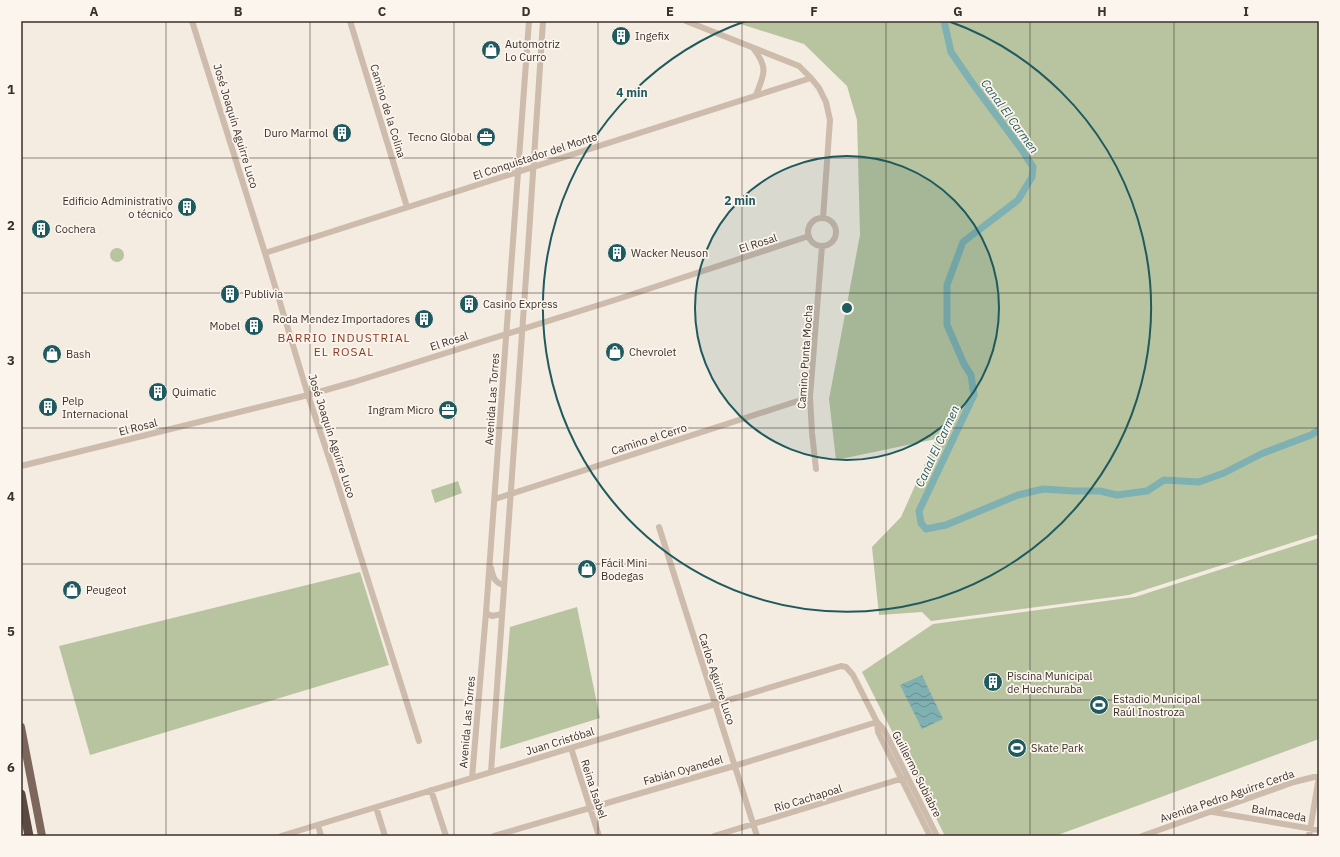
<svg xmlns="http://www.w3.org/2000/svg" width="1340" height="857" font-family="'IBM Plex Sans',sans-serif">
<style>
.green{fill:#b8c4a0}
.water{fill:url(#water-waves)}
.lines{fill:none;stroke-linecap:round;stroke-linejoin:round}
.canal{stroke:#7fb0b2;stroke-width:7}
.minor{stroke:#cdbbac;stroke-width:6}
.major{stroke:#7d675c;stroke-width:8}
.highway{stroke:#5c4a42;stroke-width:9}
.grid{fill:none;stroke:#3b302b;stroke-width:1;stroke-opacity:0.55}
.ring{fill:none;stroke:#1f5a5e;stroke-width:2}
.labels{text-anchor:middle;dominant-baseline:central;stroke-width:3.5;stroke-linejoin:round;paint-order:stroke}
.poi-label{font-size:11px;fill:#3b302b;stroke:#fbf5ee;text-anchor:start}
.street-label{font-size:11px;fill:#3b302b;stroke:#fbf5ee}
.water-label{font-size:12px;font-style:italic;fill:#1f5a5e;stroke:#fbf5ee}
.neighbourhood-label{font-size:12px;letter-spacing:1px;fill:#8c3b22;stroke:#fbf5ee}
.centre{fill:#1f5a5e;stroke:#fbf5ee;stroke-width:2}
.ring-label{font-size:12px;text-anchor:middle;font-weight:bold;fill:#1f5a5e;stroke:#fbf5ee;stroke-width:3.5;stroke-linejoin:round;paint-order:stroke}
.neatline{fill:none;stroke:#3b302b;stroke-width:1.5}
.grid-label{font-size:13px;text-anchor:middle;font-weight:bold;fill:#3b302b}
</style>
<defs>
<pattern id="water-waves" width="16" height="10" patternUnits="userSpaceOnUse"><rect width="16" height="10" fill="#7fb0b2"/><path d="M0 5q4-4 8 0t8 0" fill="none" stroke="#699091"/></pattern>
</defs>
<rect width="100%" height="100%" fill="#f4ebe1"/>
<path class="green" d="M731,21H1319V534L1129,595L931,621L922,612L879,615L872,547L901,517L936,439L836,460L829,399L860,235L857,120L847,86L804,44Z
M110 255a7 7 0 1 1 14 0a7 7 0 1 1-14 0Z
M458,481L462,493L435,503L431,490Z
M1319,538V739L1055,836H945L862,672L933,624L1135,597Z
M360,572L389,665L90,755L59,646Z
M577,607L600,718L500,749L510,627Z"/>
<path class="water" d="M922,675L943,719L922,729L900,685Z"/>
<g class="lines">
<path class="canal" d="M944,21L951,52L973,84L1022,150L1033,167L1032,177L1018,200L963,242L947,285V325L964,364L971,375L974,395L919,511L921,523L926,529L946,525L1018,495L1043,489L1073,491H1100L1117,495L1147,491L1164,480L1199,482L1224,473L1261,454L1311,435L1319,430"/>
<path class="minor" d="M192,21L265,253L308,395L336,479L419,741
M350,21L407,207
M686,21L799,66L811,78L819,88L826,102L830,120L823,218
M753,48C768,67 765,73 756,95
M808 232a14 14 0 1 1 28 0a14 14 0 1 1-28 0Z
M265,253L811,78
M21,466L308,395L354,382L618,299L809,236
M816,469L812,433L810,397L822,246
M495,499L810,397
M659,527L757,836
M491,568C493,576 494,583 504,585
M486,613L492,616L502,614
M877,722L878,732L930,836
M571,748L599,836
M491,772L528,249L543,21
M472,778L486,613L529,21
M431,790L446,836
M376,807L385,836
M1213,812L1319,830
M318,825L321,836
M281,836L841,666L846,667L853,675L877,722L884,730L937,836
M494,836L734,766L877,722
M714,836L907,777
M1142,836L1294,782L1314,777H1319L1309,836"/>
<path class="major" d="M21,727L42,836"/>
<path class="highway" d="M21,794L29,836"/>
</g>
<path class="grid" d="M166,21V836M310,21V836M454,21V836M598,21V836M742,21V836M886,21V836M1030,21V836M1174,21V836M21,158H1319M21,293H1319M21,428H1319M21,564H1319M21,700H1319"/>
<circle cx="847" cy="308" r="152" fill="#1f5a5e" fill-opacity=".12"/>
<g class="ring">
<circle cx="847" cy="308" r="152"/>
<path d="M948 21A304 304 0 1 1 746 21"/>
</g>
<defs>
<symbol id="building-disc" viewBox="-11 -11 22 22"><circle r="9.5" fill="#1f5a5e" stroke="#fbf5ee"/><path d="M-4-6H4V6H1V3H-1V6H-4ZM-2.5-4.3h1.7v1.8h-1.7ZM.8-4.3h1.7v1.8H.8ZM-2.5-1h1.7V.8h-1.7ZM.8-1h1.7V.8H.8Z" fill="#fff"/></symbol>
<symbol id="shop-disc" viewBox="-11 -11 22 22"><circle r="9.5" fill="#1f5a5e" stroke="#fbf5ee"/><path d="M-5-2.5h2.3a2.7 3.5 0 0 1 5.4 0H5L5.5 6h-11ZM-1.5-2.5h3a1.5 2.3 0 0 0-3 0Z" fill="#fff"/></symbol>
<symbol id="office-disc" viewBox="-11 -11 22 22"><circle r="9.5" fill="#1f5a5e" stroke="#fbf5ee"/><path d="M-6-3h4V-5.5h4V-3h4V5H-6ZM-1-4.5V-3h2v-1.5ZM-6 0V1H6V0Z" fill="#fff"/></symbol>
<symbol id="stadium-disc" viewBox="-11 -11 22 22"><circle r="9.5" fill="#1f5a5e" stroke="#fbf5ee"/><path d="M0-5a6.5 5 0 1 0 0 10a6.5 5 0 1 0 0-10ZM-3.5-1.8h7v3.6h-7Z" fill="#fff"/></symbol>
</defs>
<g fill-rule="evenodd">
<use href="#building-disc" x="610" y="25" width="22" height="22"/>
<use href="#shop-disc" x="480" y="39" width="22" height="22"/>
<use href="#building-disc" x="331" y="122" width="22" height="22"/>
<use href="#office-disc" x="475" y="126" width="22" height="22"/>
<use href="#building-disc" x="176" y="196" width="22" height="22"/>
<use href="#building-disc" x="30" y="218" width="22" height="22"/>
<use href="#building-disc" x="606" y="242" width="22" height="22"/>
<use href="#building-disc" x="219" y="283" width="22" height="22"/>
<use href="#building-disc" x="458" y="293" width="22" height="22"/>
<use href="#building-disc" x="413" y="308" width="22" height="22"/>
<use href="#building-disc" x="243" y="315" width="22" height="22"/>
<use href="#shop-disc" x="604" y="341" width="22" height="22"/>
<use href="#shop-disc" x="41" y="343" width="22" height="22"/>
<use href="#building-disc" x="147" y="381" width="22" height="22"/>
<use href="#building-disc" x="37" y="396" width="22" height="22"/>
<use href="#office-disc" x="437" y="399" width="22" height="22"/>
<use href="#shop-disc" x="576" y="558" width="22" height="22"/>
<use href="#shop-disc" x="61" y="579" width="22" height="22"/>
<use href="#building-disc" x="982" y="671" width="22" height="22"/>
<use href="#stadium-disc" x="1088" y="694" width="22" height="22"/>
<use href="#stadium-disc" x="1006" y="737" width="22" height="22"/>
</g>
<g class="labels">
<g class="poi-label">
<text x="635" y="36">Ingefix</text>
<text x="505" y="44">Automotriz<tspan x="505" dy="13">Lo Curro</tspan></text>
<text x="328" y="133" text-anchor="end">Duro Marmol</text>
<text x="472" y="137" text-anchor="end">Tecno Global</text>
<text x="173" y="201" text-anchor="end">Edificio Administrativo<tspan x="173" dy="13">o técnico</tspan></text>
<text x="55" y="229">Cochera</text>
<text x="631" y="253">Wacker Neuson</text>
<text x="244" y="294">Publivia</text>
<text x="483" y="304">Casino Express</text>
<text x="410" y="319" text-anchor="end">Roda Mendez Importadores</text>
<text x="240" y="326" text-anchor="end">Mobel</text>
<text x="629" y="352">Chevrolet</text>
<text x="66" y="354">Bash</text>
<text x="172" y="392">Quimatic</text>
<text x="62" y="401">Pelp<tspan x="62" dy="13">Internacional</tspan></text>
<text x="434" y="410" text-anchor="end">Ingram Micro</text>
<text x="601" y="563">Fácil Mini<tspan x="601" dy="13">Bodegas</tspan></text>
<text x="86" y="590">Peugeot</text>
<text x="1007" y="676">Piscina Municipal<tspan x="1007" dy="13">de Huechuraba</tspan></text>
<text x="1113" y="699">Estadio Municipal<tspan x="1113" dy="13">Raúl Inostroza</tspan></text>
<text x="1031" y="748">Skate Park</text>
</g>
<g class="street-label">
<text transform="translate(388 111) rotate(73)">Camino de la Colina</text>
<text transform="translate(236 126) rotate(73)">José Joaquín Aguirre Luco</text>
<text transform="translate(535 156) rotate(-18)">El Conquistador del Monte</text>
<text transform="translate(758 243) rotate(-18)">El Rosal</text>
<text transform="translate(449 341) rotate(-18)">El Rosal</text>
<text transform="translate(805 357) rotate(-86)">Camino Punta Mocha</text>
<text transform="translate(492 399) rotate(-86)">Avenida Las Torres</text>
<text transform="translate(138 427) rotate(-14)">El Rosal</text>
<text transform="translate(332 436) rotate(72)">José Joaquín Aguirre Luco</text>
<text transform="translate(649 439) rotate(-18)">Camino el Cerro</text>
<text transform="translate(717 679) rotate(72)">Carlos Aguirre Luco</text>
<text transform="translate(467 722) rotate(-85)">Avenida Las Torres</text>
<text transform="translate(560 741) rotate(-17)">Juan Cristóbal</text>
<text transform="translate(683 770) rotate(-16)">Fabián Oyanedel</text>
<text transform="translate(917 774) rotate(63)">Guillermo Subiabre</text>
<text transform="translate(594 789) rotate(72)">Reina Isabel</text>
<text transform="translate(1227 796) rotate(-19)">Avenida Pedro Aguirre Cerda</text>
<text transform="translate(808 798) rotate(-17)">Río Cachapoal</text>
<text transform="translate(1279 813) rotate(10)">Balmaceda</text>
</g>
<g class="water-label">
<text transform="translate(1010 116) rotate(54)">Canal El Carmen</text>
<text transform="translate(937 446) rotate(-65)">Canal El Carmen</text>
</g>
<g class="neighbourhood-label">
<text x="344" y="337">BARRIO INDUSTRIAL<tspan x="344" dy="14">EL ROSAL</tspan></text>
</g>
</g>
<circle cx="847" cy="308" r="6" class="centre"/>
<g class="ring-label">
<text x="632" y="97">4 min</text>
<text x="740" y="205">2 min</text>
</g>
<rect width="1340" height="857" fill="none" stroke="#fbf5ee" stroke-width="44"/>
<rect x="22" y="22" width="1296" height="813" class="neatline"/>
<g class="grid-label">
<text x="94" y="16">A</text>
<text x="238" y="16">B</text>
<text x="382" y="16">C</text>
<text x="526" y="16">D</text>
<text x="670" y="16">E</text>
<text x="814" y="16">F</text>
<text x="958" y="16">G</text>
<text x="1102" y="16">H</text>
<text x="1246" y="16">I</text>
<text x="11" y="94">1</text>
<text x="11" y="230">2</text>
<text x="11" y="365">3</text>
<text x="11" y="501">4</text>
<text x="11" y="636">5</text>
<text x="11" y="772">6</text>
</g>
</svg>
